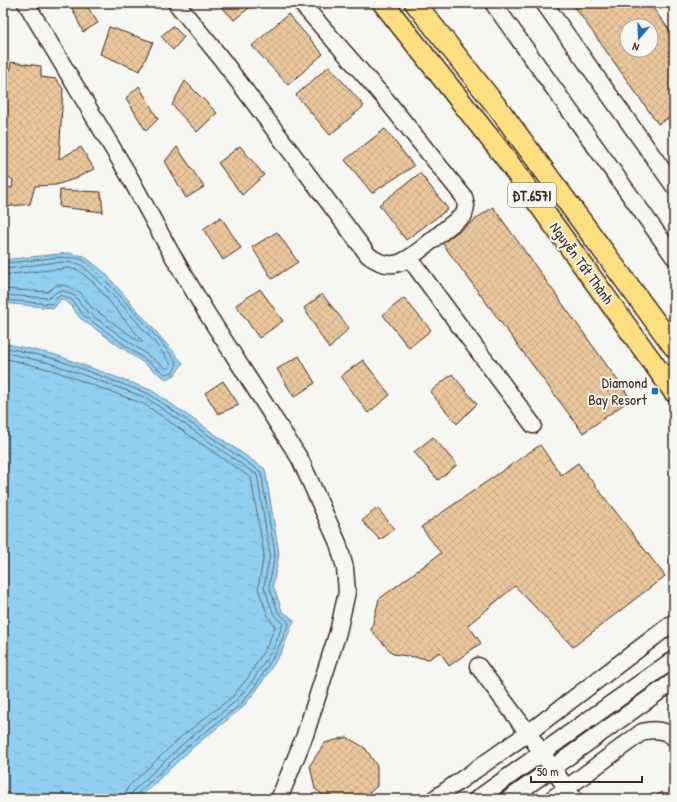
<svg xmlns="http://www.w3.org/2000/svg" width="677" height="802" font-family="'Patrick Hand',sans-serif">
<style>
.water{fill:url(#water-ripples);stroke:#6f8d9d}
.lines{fill:none;stroke-linecap:round;stroke-linejoin:round}
.shore{stroke:#5d6c73;stroke-width:1}
.building{fill:url(#building-cross-hatch);stroke:#3b2a1e;fill-rule:evenodd}
.minor-casing{stroke:#3b2a1e;stroke-width:19}
.major-casing{stroke:#3b2a1e;stroke-width:23}
.minor{stroke:#f6f6f2;stroke-width:16}
.major{stroke:#fddf80;stroke-width:20}
.poi-dot{fill:#1f6fb2;stroke:#f6f6f2;stroke-width:1.5}
.labels{text-anchor:middle;dominant-baseline:central;stroke-width:4;stroke-linejoin:round;paint-order:stroke}
.shield{fill:#f6f6f2;stroke:#73675e;stroke-width:1}
.shield-label{font-size:14px;font-weight:bold;fill:#3b2a1e}
.street-label{font-size:15px;fill:#3b2a1e;stroke:#f6f6f2}
.poi-label{font-size:15px;fill:#3b2a1e;stroke:#f6f6f2;text-anchor:end}
</style>
<defs>
<pattern id="water-ripples" width="26" height="14" patternUnits="userSpaceOnUse"><rect width="26" height="14" fill="#91cff2"/><path d="M2 4q2-2 4 0t4 0M15 11q2-2 4 0t4 0" fill="none" stroke="#7eb2cf"/></pattern>
<pattern id="building-cross-hatch" width="8" height="8" patternUnits="userSpaceOnUse"><rect width="8" height="8" fill="#eac69b"/><path d="M0 0l8 8M0 8l8-8" fill="none" stroke="#caaa85"/></pattern>
</defs>
<rect width="100%" height="100%" fill="#f6f6f2"/>
<filter id="ink" filterUnits="userSpaceOnUse"><feTurbulence type="fractalNoise" baseFrequency=".025" numOctaves="2"/><feDisplacementMap in="SourceGraphic" scale="8" xChannelSelector="R" yChannelSelector="G"/><feConvolveMatrix kernelMatrix="1 2 1 2 8 2 1 2 1" color-interpolation-filters="sRGB"/></filter>
<g filter="url(#ink)">
<path class="water" d="M68,253L84,256L105,273L183,363L175,375L166,379L80,318L70,304L61,299L54,308L3,303V260Z
M3,343L56,355L151,390L265,469L279,554L273,585L282,611L294,620L282,651L259,687L242,708L192,748L138,799H3Z"/>
<g class="lines">
<path class="shore" d="M3,263C22,263 67,253 83,260C94,265 173,353 177,364L173,372L165,374L83,315L72,300L60,295L52,304L3,300
M3,269C24,268 61,258 79,264C90,267 168,355 171,365L169,368H166L87,312L75,296L64,291H58L49,298L3,295
M3,275L68,268L78,270L95,284L143,342H140L91,307L80,292L68,286L57,285L47,292L3,289
M3,347L55,359L149,394L261,472L275,554L269,586L278,612L289,623L278,649L256,685L240,705L189,745L137,794L136,799
M3,352L53,364L147,398L257,475L270,554L264,587L274,615L283,624L274,647L252,682L236,701L186,741L133,791L130,799
M3,358L52,370L144,404L251,478L264,554L258,588L268,616L275,627L268,644L247,679L232,697L182,736L129,786L126,791L124,799"/>
</g>
<path class="building" d="M70,3H85L98,23L83,32Z
M218,3H255L234,20Z
M572,3H649L674,36V115L658,124ZM627,26H651V50H627Z
M288,14L323,54L288,85L252,46Z
M173,26L184,37L173,50L161,36Z
M109,27L153,42L140,71L100,54Z
M11,62L41,66V77L56,79L63,89L59,159L81,147L94,169L74,179L56,185L35,186L30,204L3,207V187L12,188L13,180L3,173V70L10,71Z
M329,66L364,106L330,135L296,95Z
M185,81L217,113L197,132L172,105Z
M139,86L158,119L146,131L126,98Z
M385,129L414,166L372,193L345,160Z
M240,146L264,175L242,195L218,163Z
M177,147L204,187L186,198L165,161Z
M420,173L448,209L406,240L379,205Z
M60,190L101,192L103,212L59,207Z
M493,207L631,399L583,433L442,243Z
M221,217L241,248L223,260L203,229Z
M277,232L298,262L272,279L252,247Z
M260,289L283,321L259,338L236,305Z
M322,294L349,328L329,349L304,308Z
M404,298L431,330L409,348L383,315Z
M299,356L315,383L294,397L277,369Z
M363,360L390,395L368,413L341,376Z
M452,374L477,404L457,424L430,392Z
M223,381L239,405L218,414L205,393Z
M433,437L457,465L438,480L414,452Z
M540,445L561,475L578,463L665,576L573,647L515,586L468,625L481,643L449,666L440,652L429,659L393,654L371,630L379,599L441,553L421,527Z
M377,508L395,529L380,540L362,521Z
M347,737L365,748L377,766V786L363,799H328L315,789L310,765L325,743Z
M662,792L666,799H652Z"/>
<g class="lines">
<defs>
<path id="minor" d="M26,3L128,174L170,251L206,312L300,459L338,543L345,568L347,592L338,632L305,735L279,799
M176,3L220,57L368,255C393,275 409,259 430,242C441,233 452,223 464,215L466,206L464,197L387,101L301,3
M493,3L674,257
M544,3L674,186
M410,259L533,425
M478,666L528,733L574,799
M434,799L528,733L674,622
M477,799L674,659
M509,799L674,681
M552,799L642,732C654,729 665,729 674,738"/>
<path id="major" d="M383,3L504,156L674,392
M415,3L501,112L674,347"/>
</defs>
<use href="#minor" class="minor-casing"/>
<use href="#major" class="major-casing"/>
<use href="#minor" class="minor"/>
<use href="#major" class="major"/>
</g>
</g>
<rect class="poi-dot" x="651" y="387" width="8" height="8" rx="2"/>
<g class="labels">
<rect class="shield" x="508" y="183" width="48" height="24" rx="3"/>
<g class="shield-label">
<text x="532" y="195">ĐT.657I</text>
</g>
<g class="street-label">
<text transform="translate(582 263) rotate(54)">Nguyễn Tất Thành</text>
</g>
<g class="poi-label">
<text x="647" y="382">Diamond<tspan x="647" dy="17">Bay Resort</tspan></text>
</g>
</g>
<rect width="677" height="802" fill="none" stroke="#f6f6f2" stroke-width="16"/>
<rect x="8" y="8" width="661" height="786" fill="none" stroke="#3b2a1e" stroke-width="1.5" filter="url(#ink)"/>
<g transform="translate(639 38) rotate(199)"><circle r="19" fill="#f6f6f2" stroke="#aba49d"/>
<path d="M0-3L7 15L0 10L-7 15Z" fill="#1f6fb2"/>
<text y="-6" font-size="11" font-weight="bold" text-anchor="middle" fill="#3b2a1e">N</text>
</g>
<path d="M531 776v6h111v-6" fill="none" stroke="#3b2a1e" stroke-width="2"/>
<text x="537" y="776" font-size="12" fill="#3b2a1e" stroke="#f6f6f2" stroke-width="3" paint-order="stroke">50 m</text>
</svg>
